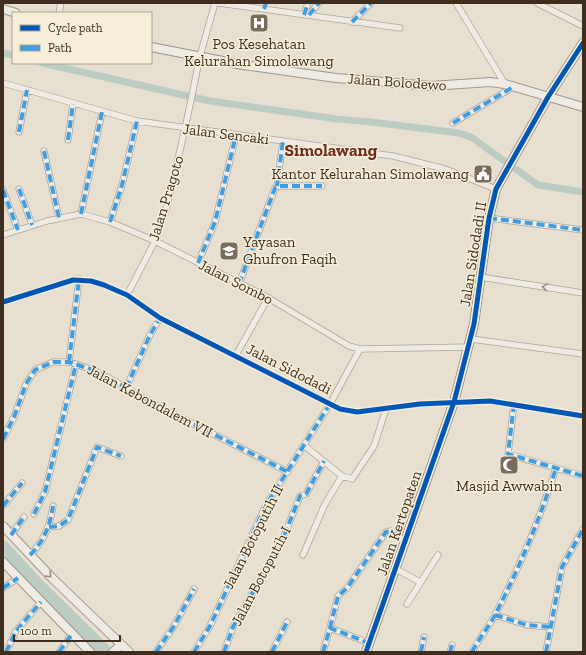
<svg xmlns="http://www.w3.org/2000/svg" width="586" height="655" font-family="'Zilla Slab',serif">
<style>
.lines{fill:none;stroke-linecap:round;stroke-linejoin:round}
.canal{stroke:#bcccc2;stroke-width:7}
.river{stroke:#bcccc2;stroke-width:13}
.street-casing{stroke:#ada599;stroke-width:7}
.secondary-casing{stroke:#9c958a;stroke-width:10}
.street{stroke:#efebe3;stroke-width:5.5}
.secondary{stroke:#efebe3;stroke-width:8}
.quiet{stroke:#3f9de0;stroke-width:4;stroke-dasharray:8 4;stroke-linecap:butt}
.cycleway-casing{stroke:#f7eed8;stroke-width:8}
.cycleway{stroke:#0057b8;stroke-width:5}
.oneway{stroke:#968c82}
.labels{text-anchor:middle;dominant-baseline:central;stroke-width:3;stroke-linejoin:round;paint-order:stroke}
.poi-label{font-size:15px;fill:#3d2e20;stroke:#f7eed8}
.street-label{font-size:15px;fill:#3d2e20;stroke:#f7eed8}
.quarter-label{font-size:17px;font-weight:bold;fill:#6b2e1e;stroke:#f7eed8}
</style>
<rect width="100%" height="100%" fill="#e7e0d1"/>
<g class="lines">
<path class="canal" d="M3,53L13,55
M42,63L210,101L337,119L371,122L459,133L471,137L538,185L583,192"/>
<path class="river" d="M3,547L36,583L106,652"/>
<defs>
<path id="street" d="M219,3L400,28
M456,3L505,84
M537,3L583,26
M59,13L61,3
M304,15L308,3
M309,15L319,3
M352,22L371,3
M3,83L137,121L393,156L445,169L496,189
M453,123L513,87
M19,132L27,90
M68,140L73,104
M44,151L59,218
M277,186L283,141
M19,189L32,225
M3,190L18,230
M81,214L102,112
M489,218L583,230
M110,222L122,185L137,121
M3,235L47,221L81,214L110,222L155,241L265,296L349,346L360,349L469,347
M198,263L215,222L236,135
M480,277L583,293
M239,284L275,188L279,186H322
M127,295L155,241L167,206L185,129L200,56L215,3
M3,302L73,280L91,281L104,285L127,295L160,318L340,409L357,412L420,404L490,401L583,416
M471,339L583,354
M236,355L268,298
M69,362L79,279
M126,388L150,335L160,318
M514,404L508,454L583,476
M3,439L14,417L26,384L35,370L53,362H69L93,370L109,378L156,405L288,472
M305,446L342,476L352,479L374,446L386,409
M3,506L22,483
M34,514L45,492L76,364
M49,527L59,526L68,520L97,447L121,456
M11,535L24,517
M30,555C44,541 50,526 53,506
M303,555L325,504L342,476
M396,569L420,582
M3,588L18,578
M407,604L438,555
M495,615L527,625L551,627
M330,628L338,596L347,588L386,532L391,531L406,542
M6,652L16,631L41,602
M59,652L72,634
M156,652L174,626L194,589
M194,652L210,626L266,505L330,404L360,349
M224,652L233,627L282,541L300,496L306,494L324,461
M272,652L287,622
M323,652L330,628L369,643
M421,652L424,637
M450,652L452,645
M472,652C479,638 490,626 496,613C520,566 540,519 556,468
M546,652L562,567L583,529"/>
<path id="secondary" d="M3,9L16,13
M151,47L243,65L336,78L431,86L490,82L505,84L583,107
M3,526L52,578L129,652
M3,562L90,652
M113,652L121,645
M366,652L454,402L474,324L489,218L496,189L548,97L583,43"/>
</defs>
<use href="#street" class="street-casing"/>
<use href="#secondary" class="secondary-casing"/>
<use href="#street" class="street"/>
<use href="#secondary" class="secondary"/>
<path class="quiet" d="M264,9L266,3
M304,15L308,3
M309,15L319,3
M352,22L371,3
M453,123L513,87
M19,132L27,90
M68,140L73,104
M44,151L59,218
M277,186L283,141
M19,189L32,225
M3,190L18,230
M81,214L102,112
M489,218L583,230
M110,222L122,185L137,121
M198,263L215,222L236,135
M239,284L275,188L279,186H322
M69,362L79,279
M126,388L150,335L160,318
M514,404L508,454L583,476
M3,439L14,417L26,384L35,370L53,362H69L93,370L109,378L156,405L288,472
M3,506L22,483
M34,514L45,492L76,364
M49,527L59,526L68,520L97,447L121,456
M11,535L24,517
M30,555C44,541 50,526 53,506
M3,588L18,578
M495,615L527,625L551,627
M330,628L338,596L347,588L386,532L391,531L406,542
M6,652L16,631L41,602
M59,652L72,634
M156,652L174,626L194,589
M194,652L210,626L266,505L330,404
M224,652L233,627L282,541L300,496L306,494L324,461
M272,652L287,622
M323,652L330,628L369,643
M421,652L424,637
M450,652L452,645
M472,652C479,638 490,626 496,613C520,566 540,519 556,468
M546,652L562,567L583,529"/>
<defs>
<path id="cycleway" d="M3,302L73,280L91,281L104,285L127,295L160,318L340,409L357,412L420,404L490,401L583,416
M366,652L454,402L474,324L489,218L496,189L548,97L583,43"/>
</defs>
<use href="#cycleway" class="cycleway-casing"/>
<use href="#cycleway" class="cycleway"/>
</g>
<defs><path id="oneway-chevron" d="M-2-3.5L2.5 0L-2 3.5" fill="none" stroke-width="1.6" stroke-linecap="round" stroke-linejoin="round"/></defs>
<g class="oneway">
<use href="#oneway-chevron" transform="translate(545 287) rotate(-171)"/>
<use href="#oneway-chevron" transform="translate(49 575) rotate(45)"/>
</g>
<defs>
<symbol id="hospital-square" viewBox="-11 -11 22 22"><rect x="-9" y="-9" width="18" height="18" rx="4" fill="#786c5e" stroke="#f7eed8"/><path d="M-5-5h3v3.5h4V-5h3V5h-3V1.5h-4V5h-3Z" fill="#fff"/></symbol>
<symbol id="civic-square" viewBox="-11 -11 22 22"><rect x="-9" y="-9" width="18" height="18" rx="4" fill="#786c5e" stroke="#f7eed8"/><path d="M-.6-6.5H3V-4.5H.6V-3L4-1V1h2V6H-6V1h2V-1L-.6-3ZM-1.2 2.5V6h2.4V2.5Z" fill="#fff"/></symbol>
<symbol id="school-square" viewBox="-11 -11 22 22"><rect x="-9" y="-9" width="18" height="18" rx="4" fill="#786c5e" stroke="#f7eed8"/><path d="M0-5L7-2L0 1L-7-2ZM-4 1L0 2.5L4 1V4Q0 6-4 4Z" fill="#fff"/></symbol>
<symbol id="mosque-square" viewBox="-11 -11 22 22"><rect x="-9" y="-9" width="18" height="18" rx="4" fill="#786c5e" stroke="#f7eed8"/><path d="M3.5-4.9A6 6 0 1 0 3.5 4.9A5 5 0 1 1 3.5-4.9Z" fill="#fff"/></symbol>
</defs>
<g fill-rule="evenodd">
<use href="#hospital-square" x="248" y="12" width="22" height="22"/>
<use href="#civic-square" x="472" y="163" width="22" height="22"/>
<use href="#school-square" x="218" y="240" width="22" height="22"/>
<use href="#mosque-square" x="498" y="454" width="22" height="22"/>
</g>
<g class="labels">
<g class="poi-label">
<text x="259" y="44">Pos Kesehatan<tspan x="259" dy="17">Kelurahan Simolawang</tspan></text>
<text x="469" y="174" text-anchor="end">Kantor Kelurahan Simolawang</text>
<text x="243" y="242" text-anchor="start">Yayasan<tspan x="243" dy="17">Ghufron Faqih</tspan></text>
<text x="509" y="486">Masjid Awwabin</text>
</g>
<g class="street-label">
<text transform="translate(397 82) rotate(4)">Jalan Bolodewo</text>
<text transform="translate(226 134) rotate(7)">Jalan Sencaki</text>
<text transform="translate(166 198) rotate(-73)">Jalan Pragoto</text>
<text transform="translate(473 254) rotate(-81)">Jalan Sidodadi II</text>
<text transform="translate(236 282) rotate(27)">Jalan Sombo</text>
<text transform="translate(289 369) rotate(27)">Jalan Sidodadi</text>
<text transform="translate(150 401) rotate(28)">Jalan Kebondalem VII</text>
<text transform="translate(399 523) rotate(-71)">Jalan Kertopaten</text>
<text transform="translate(253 537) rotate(-63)">Jalan Botoputih II</text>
<text transform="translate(261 576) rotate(-62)">Jalan Botoputih I</text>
</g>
<g class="quarter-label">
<text x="331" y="150">Simolawang</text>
</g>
</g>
<rect width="586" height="655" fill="none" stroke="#3d2e20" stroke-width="8"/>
<rect x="12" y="12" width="140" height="52" fill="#f7eed8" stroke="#ada18e"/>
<rect x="20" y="25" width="20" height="6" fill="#0057b8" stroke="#ada18e"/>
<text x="48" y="32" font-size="12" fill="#3d2e20">Cycle path</text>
<rect x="20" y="45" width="20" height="6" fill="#3f9de0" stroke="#ada18e"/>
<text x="48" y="52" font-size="12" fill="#3d2e20">Path</text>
<path d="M14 635v6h106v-6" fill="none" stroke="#3d2e20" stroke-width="2"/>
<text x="20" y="635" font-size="12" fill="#3d2e20" stroke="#f7eed8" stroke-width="3" paint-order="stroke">100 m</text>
</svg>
